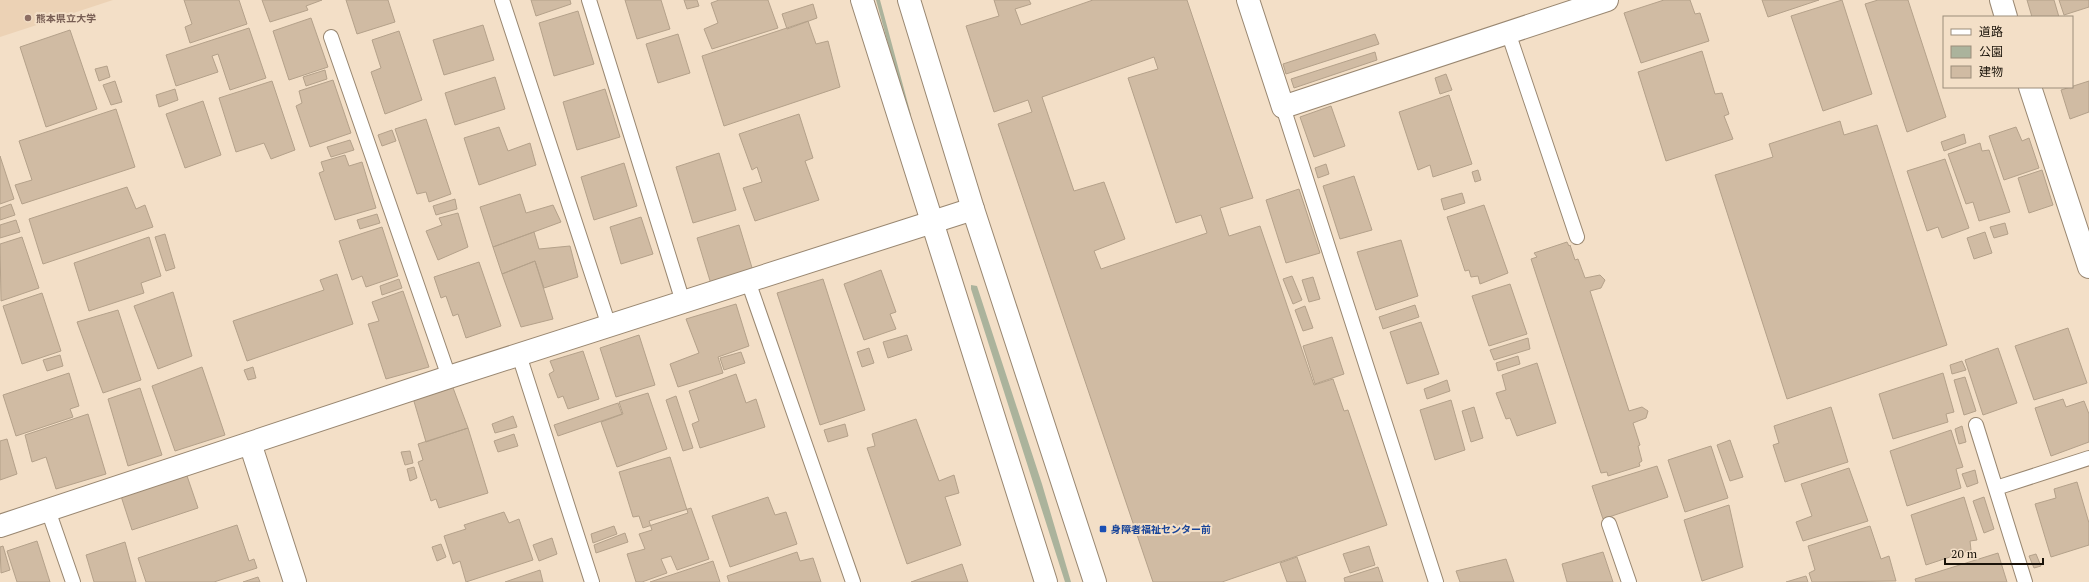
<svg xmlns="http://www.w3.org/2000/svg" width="2089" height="582" font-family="'PT Serif','Noto Sans JP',serif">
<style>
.built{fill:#ecd2b5}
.green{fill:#abb39c}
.building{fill:#d0bba3;stroke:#b4a18a;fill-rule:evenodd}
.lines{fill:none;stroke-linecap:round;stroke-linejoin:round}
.lane-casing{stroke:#998771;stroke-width:16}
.street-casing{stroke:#998771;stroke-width:24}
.secondary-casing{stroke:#998771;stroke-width:24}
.lane{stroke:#fff;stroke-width:14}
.street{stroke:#fff;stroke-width:22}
.secondary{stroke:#fff;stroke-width:22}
.education-dot{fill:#8d6e63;stroke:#f3dfc7;stroke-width:1.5}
.transit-dot{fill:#1a4fb4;stroke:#f3dfc7;stroke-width:1.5}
.labels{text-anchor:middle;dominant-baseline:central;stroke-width:4;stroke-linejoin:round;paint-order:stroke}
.education-label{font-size:10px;font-weight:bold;fill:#785e54;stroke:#f3dfc7;text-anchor:start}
.transit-label{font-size:10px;font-weight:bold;fill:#164399;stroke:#f3dfc7;text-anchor:start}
</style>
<rect width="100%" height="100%" fill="#f3dfc7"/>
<path class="built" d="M0,0H113L0,37Z"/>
<path class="green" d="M876,0H880L911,115L908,116Z
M971,285L977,286L1042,484L1071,582H1065L971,289Z"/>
<path class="building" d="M184,0H239L247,24L190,43L185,27L192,24Z
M262,0H322L306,6L308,10L270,22Z
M346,0H388L395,22L357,34Z
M531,0H570L571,4L536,16Z
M625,0H661L670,29L637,39Z
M684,0H697L699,6L687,9Z
M719,0H768L778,28L712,49L704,29L718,23L711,3Z
M994,0H1029L1031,4L1015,9L1021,25L1093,0H1187L1253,198L1220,208L1229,236L1260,226L1314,385L1333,379L1344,411L1348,410L1387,525L1222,582H1153L998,124L1032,112L1028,100L994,112L966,26L999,16ZM1154,57L1158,69L1128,78L1176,223L1201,215L1207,233L1101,269L1094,251L1125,239L1104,182L1074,191L1042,97Z
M1664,0H1690L1695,14L1700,13L1709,41L1641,63L1624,13Z
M1762,0H1819L1768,17Z
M1842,0L1872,94L1823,111L1791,16Z
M1878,0H1908L1946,117L1907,132L1865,4Z
M2027,0H2054L2059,17H2032Z
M2059,0H2089V7L2064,15Z
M813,4L817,18L787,29L782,14Z
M578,11L594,64L554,76L539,23Z
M311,18L328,67L289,80L273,31Z
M808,21L816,44L828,41L840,87L724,126L702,56Z
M483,25L494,60L444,75L433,40Z
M249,28L266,78L230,90L218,54L212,56L218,72L176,86L166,55Z
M70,30L97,109L46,127L20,47Z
M399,31L422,100L385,114L371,72L381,68L372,40Z
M678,34L690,73L658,83L646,44Z
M1375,34L1379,44L1286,74L1283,64Z
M1702,51L1715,94L1722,93L1729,114L1724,116L1733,139L1666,161L1638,72Z
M1375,52L1377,60L1294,88L1291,79Z
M107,66L110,77L99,81L95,69Z
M325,70L327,79L306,86L303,77Z
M1446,74L1452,90L1440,94L1435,78Z
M495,77L505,109L455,125L445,93Z
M333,80L351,133L310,147L296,106L302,103L299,91Z
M115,81L122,102L111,105L103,85Z
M272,81L295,150L271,159L264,143L236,152L219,98Z
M2089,81V112L2070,119L2061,90Z
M175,89L178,100L159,107L156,95Z
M605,89L620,137L577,150L563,102Z
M1449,95L1472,164L1433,177L1430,165L1418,170L1399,112Z
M203,101L221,155L185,168L166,114Z
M1331,106L1345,146L1314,157L1300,117Z
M116,109L135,167L22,204L15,185L32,180L19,141Z
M799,114L813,158L805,161L819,200L755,221L743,188L762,182L757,167L752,170L739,134Z
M426,119L451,194L429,202L426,192L417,194L395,129Z
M1840,121L1844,135L1877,125L1947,345L1787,399L1715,175L1773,157L1769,144Z
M499,127L508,151L530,143L536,165L479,185L464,138Z
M2016,127L2022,141L2029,138L2039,168L2004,180L1989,136Z
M392,130L396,141L382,146L378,135Z
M1964,134L1966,143L1944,151L1941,142Z
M350,140L354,150L331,157L327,147Z
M1980,143L1982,151L1989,150L2010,212L1979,221L1973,202L1966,204L1948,154Z
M719,153L736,210L693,223L676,167Z
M345,155L349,166L362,162L376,208L335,220L319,173L324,171L321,162Z
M0,156L14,199L0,204Z
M1945,159L1969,228L1942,238L1938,227L1927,231L1907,171Z
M624,163L637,206L594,220L581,177Z
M1326,164L1329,174L1318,178L1315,168Z
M1478,170L1481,180L1475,182L1472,172Z
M2042,170L2053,205L2029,213L2018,178Z
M1354,176L1372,230L1340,239L1323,186Z
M127,187L136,209L145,205L153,227L43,264L29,219Z
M1299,189L1320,253L1286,263L1266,200Z
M1462,193L1465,203L1444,210L1441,199Z
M520,194L526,213L553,205L561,222L493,247L480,207Z
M455,199L457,209L436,215L433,206Z
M11,204L15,215L0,220V208Z
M1484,205L1508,273L1480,284L1478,276L1471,277L1469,270L1465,271L1447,217Z
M458,213L468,247L438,260L426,231L442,225L439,218Z
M377,214L380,223L360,229L357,220Z
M641,217L653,254L621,264L610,227Z
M16,220L20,232L0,238V225Z
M2005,223L2008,234L1994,238L1990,227Z
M739,225L753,271L711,284L697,238Z
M382,227L398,276L366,287L362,276L352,280L339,241Z
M534,232L539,249L570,246L578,277L544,288L535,261L502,274L493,247Z
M1985,232L1992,253L1974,259L1967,238Z
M165,234L175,268L166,271L155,237Z
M22,237L39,288L1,301L0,244Z
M149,237L161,276L141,283L144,293L89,311L74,263Z
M1401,240L1418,296L1376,310L1357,252Z
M1567,242L1569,246L1570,245L1575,260L1578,259L1585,278L1600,275L1605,280L1601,288L1590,291L1629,411L1642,407L1648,411L1646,418L1633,423L1640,445L1638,446L1642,461L1639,463L1640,466L1608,476L1607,472L1601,473L1531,259L1537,257L1534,253Z
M535,261L553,319L521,327L502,274Z
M479,262L501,326L466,338L458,314L453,316L446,296L441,298L434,277Z
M881,270L896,312L890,314L896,329L864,340L844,284Z
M337,274L353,324L247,361L233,321L324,290L320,280Z
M1292,276L1302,300L1293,304L1283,279Z
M1313,277L1320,299L1309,302L1302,280Z
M399,279L402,288L382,295L380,286Z
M823,279L865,410L820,425L777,293Z
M1510,284L1527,334L1489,346L1472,296Z
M403,291L429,367L386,379L368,324L379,321L372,302Z
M173,292L192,356L158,369L134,306Z
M42,293L61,351L22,364L3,306Z
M736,304L749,346L718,357L723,373L678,387L670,364L699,353L686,319Z
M1415,305L1419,317L1383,329L1379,317Z
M1305,306L1313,328L1303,331L1295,310Z
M118,310L141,380L103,393L77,322Z
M1421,322L1439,374L1407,384L1390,332Z
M2068,328L2087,383L2034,400L2015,346Z
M639,335L655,385L616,397L600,348Z
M907,335L912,350L888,358L883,342Z
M1332,337L1344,374L1315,384L1303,346Z
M1528,338L1530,349L1494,360L1490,350Z
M869,348L874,363L862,367L857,352Z
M1998,348L2017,403L1983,415L1965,360Z
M583,351L599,399L568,409L563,396L558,398L549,374L554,371L550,361Z
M741,352L745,363L724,370L720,358Z
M60,355L63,366L47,371L43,360Z
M1518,356L1520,364L1498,371L1496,363Z
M1962,361L1966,370L1952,374L1950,365Z
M1537,363L1556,423L1517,436L1510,418L1506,419L1496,393L1506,390L1502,375Z
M202,367L225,435L175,451L152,386Z
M253,367L256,378L248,380L244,370Z
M69,373L79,406L70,409L73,417L16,436L3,395Z
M1943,373L1954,412L1946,414L1948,422L1893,439L1879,394Z
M736,374L746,403L756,399L765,427L700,448L692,424L699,421L689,391Z
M449,377L468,428L426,442L413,398Z
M1965,377L1976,411L1964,415L1954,380Z
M1447,380L1450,391L1427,399L1424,389Z
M140,388L162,455L128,466L108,399Z
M648,393L667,449L617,467L601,422L623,414L619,402Z
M676,396L693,448L683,451L666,400Z
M2063,399L2066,407L2084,401L2089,414V442L2051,456L2035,408Z
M1451,400L1465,450L1435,460L1420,410Z
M618,403L622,414L558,436L554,425Z
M1474,407L1483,438L1471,442L1462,411Z
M1831,407L1848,462L1785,482L1773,445L1779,443L1774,426Z
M88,414L106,474L56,489L46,457L32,462L25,435Z
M513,416L517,427L495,433L492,424Z
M916,419L939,481L954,475L959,493L945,497L961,545L907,564L867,448L875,446L872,434Z
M845,424L848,436L828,442L824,430Z
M1962,426L1966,442L1959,444L1955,429Z
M468,428L488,493L439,508L436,499L431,501L418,462L423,460L418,444Z
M1951,430L1963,467L1956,469L1961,488L1907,506L1890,451Z
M514,434L518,446L498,452L494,441Z
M7,439L17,474L0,480V441Z
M1730,440L1743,477L1730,481L1717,445Z
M1711,446L1728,498L1685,512L1668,460Z
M410,451L413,463L405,465L401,452Z
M670,457L688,513L643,528L639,516L633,517L619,472Z
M1657,466L1668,497L1603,519L1592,486Z
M414,467L417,478L410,481L407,469Z
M1849,468L1868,521L1803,541L1796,522L1812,516L1801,484Z
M185,470L198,508L132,530L120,493Z
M1975,470L1978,483L1967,487L1962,474Z
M2077,482L2089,523V545L2051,557L2035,504L2056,498L2054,489Z
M768,497L775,515L786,512L797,544L730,567L712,516Z
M1964,497L1977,540L1970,541L1971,550L1926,565L1911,515Z
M1984,497L1994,529L1984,533L1973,501Z
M1729,505L1743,567L1702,581L1684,520Z
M691,508L709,559L677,570L671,556L661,559L667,573L642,582H636L627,554L645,549L639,534L652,530L649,521Z
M504,512L509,523L519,519L533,560L466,582L460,561L453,564L444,536L466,529L464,525Z
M237,525L249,561L254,559L257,568L214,582H146L138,558Z
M614,526L617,534L593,543L591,534Z
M1870,526L1881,559L1889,556L1896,581L1812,582L1809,573L1815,570L1808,546Z
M625,533L628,542L596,553L594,545Z
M552,538L557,554L539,561L533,545Z
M37,541L50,582H17L7,551Z
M125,542L136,582H94L86,555Z
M441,544L446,557L437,561L432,547Z
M3,546L10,570L1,573L0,547Z
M1369,546L1375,565L1350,573L1343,554Z
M797,552L800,561L813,558L821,582H729L727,576Z
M1603,552L1613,582H1567L1562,564Z
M1998,553L2007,582H1916L1915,579Z
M2036,554L2041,566L2034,568L2029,556Z
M1297,557L1306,582H1287L1280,563Z
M1506,559L1514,582H1460L1456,571Z
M713,561L720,582H650Z
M962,564L968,582H911Z
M1378,567L1383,582H1345L1344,578Z
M540,570L543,582H505Z
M1806,576L1808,582H1786Z
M258,577L260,582H243Z"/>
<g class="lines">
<defs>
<path id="lane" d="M502,0L609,326
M589,0L683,302
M1508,32L1577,237
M331,37L449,377
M1283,107L1436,582
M748,281L853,582
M519,355L592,582
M1976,425L2025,582
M1996,488L2089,458
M48,510L73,582
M1609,524L1629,582"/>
<path id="street" d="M1248,0L1283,107L1607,0
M2001,0L2006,17
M2030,87L2089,267
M250,443L295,582
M0,526L449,377L973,209"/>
<path id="secondary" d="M862,0L1046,582
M909,0L973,209L1095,582"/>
</defs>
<use href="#lane" class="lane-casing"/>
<use href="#street" class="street-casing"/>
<use href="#secondary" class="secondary-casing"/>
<use href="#lane" class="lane"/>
<use href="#street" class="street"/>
<use href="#secondary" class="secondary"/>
</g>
<circle class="education-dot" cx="28" cy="18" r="4"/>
<rect class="transit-dot" x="1099" y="525" width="8" height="8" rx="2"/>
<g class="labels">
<g class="education-label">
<text x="36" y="18">熊本県立大学</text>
</g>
<g class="transit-label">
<text x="1111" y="529">身障者福祉センター前</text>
</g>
</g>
<rect x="1943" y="16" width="130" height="72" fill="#f3dfc7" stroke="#9c8d7b"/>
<rect x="1951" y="29" width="20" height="6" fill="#ffffff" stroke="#9c8d7b"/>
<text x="1979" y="36" font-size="12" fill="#1a130a">道路</text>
<rect x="1951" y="46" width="20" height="12" fill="#abb39c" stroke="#9c8d7b"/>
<text x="1979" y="56" font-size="12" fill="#1a130a">公園</text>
<rect x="1951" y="66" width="20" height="12" fill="#d0bba3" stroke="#9c8d7b"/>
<text x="1979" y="76" font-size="12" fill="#1a130a">建物</text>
<path d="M1945 558v6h98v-6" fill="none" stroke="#1a130a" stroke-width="2"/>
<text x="1951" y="558" font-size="12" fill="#1a130a" stroke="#f3dfc7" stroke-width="3" paint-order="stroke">20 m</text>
</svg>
